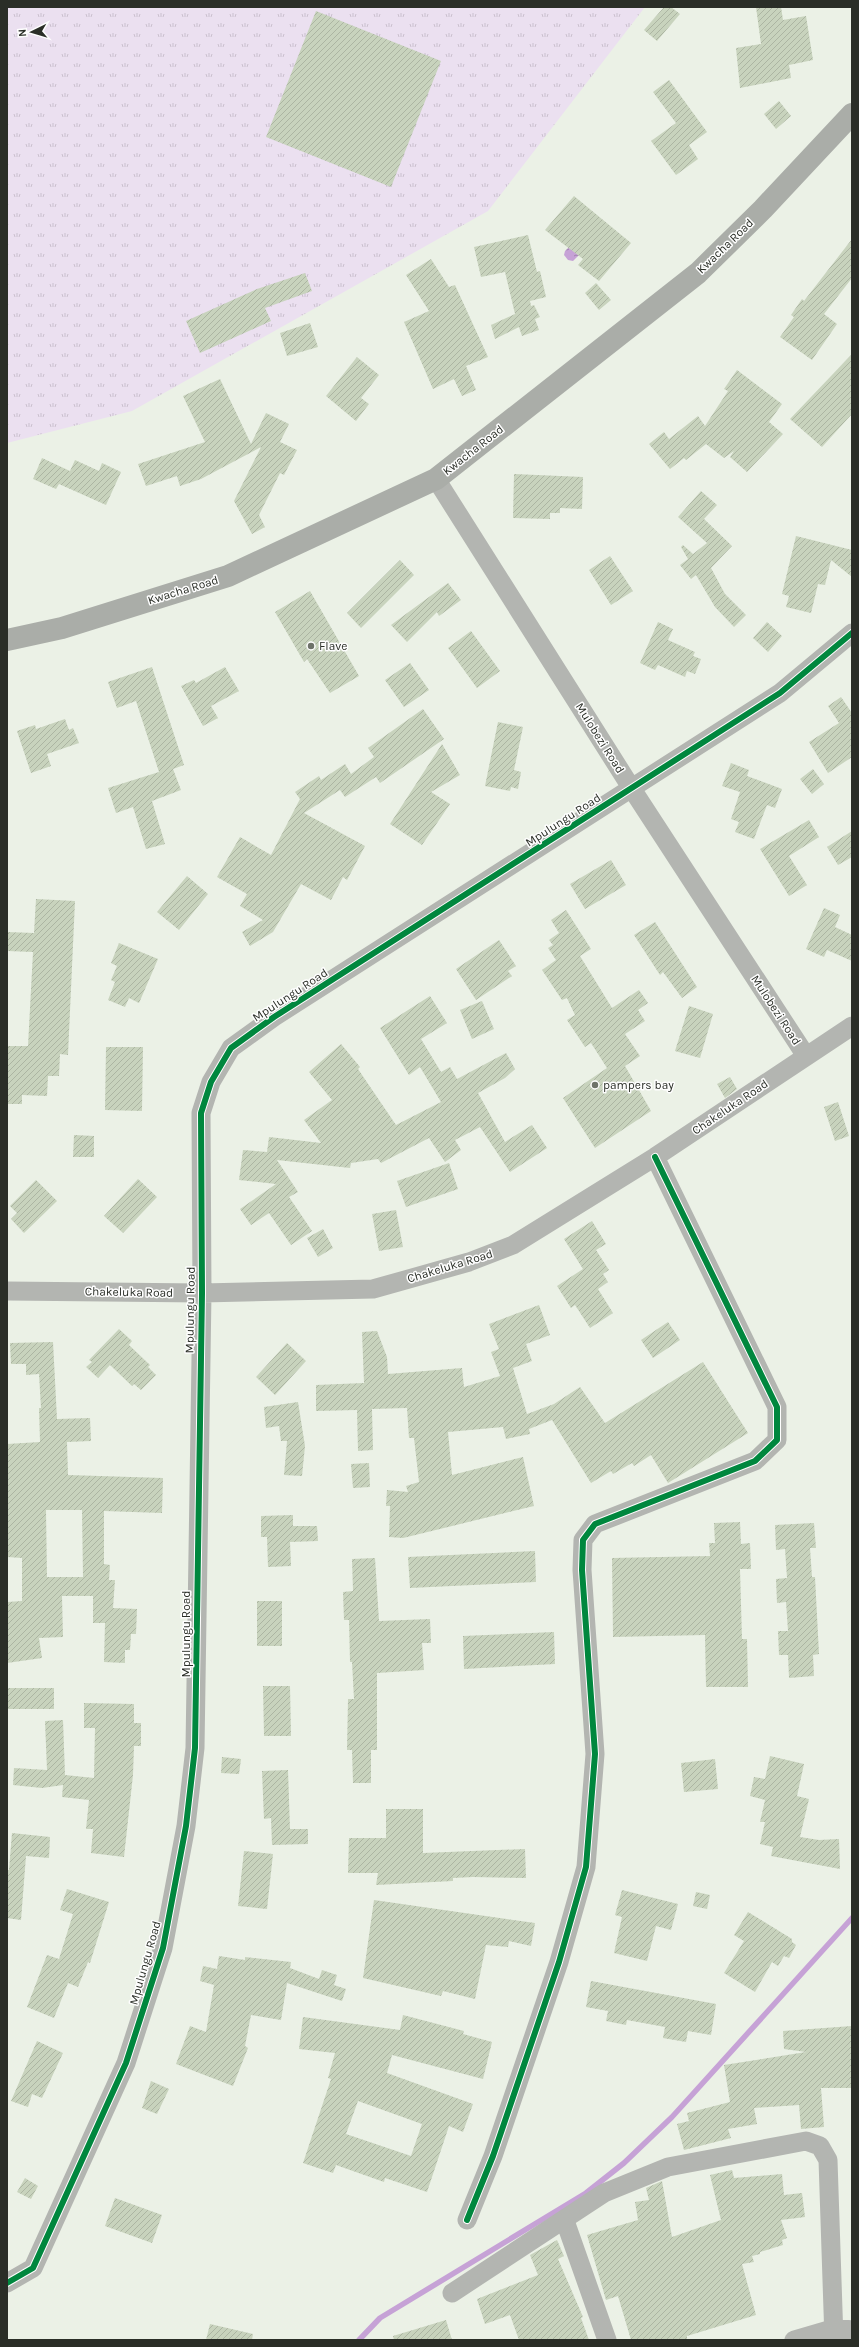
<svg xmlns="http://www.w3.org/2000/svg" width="859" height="2347" font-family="Karla,sans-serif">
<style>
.park{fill:url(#park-tufts)}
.water{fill:url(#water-ripples)}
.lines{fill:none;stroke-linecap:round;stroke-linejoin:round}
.stream{stroke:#c6a2d6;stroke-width:5.5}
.building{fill:url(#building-hatch);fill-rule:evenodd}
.minor{stroke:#b3b5b1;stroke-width:19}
.major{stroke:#aaada8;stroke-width:22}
.cycleway-casing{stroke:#fefefe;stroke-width:8}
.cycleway{stroke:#00873e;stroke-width:6}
.poi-dot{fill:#6e726a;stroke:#fefefe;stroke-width:1.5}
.labels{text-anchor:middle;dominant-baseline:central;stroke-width:3;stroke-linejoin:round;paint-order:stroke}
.street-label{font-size:12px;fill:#2a2e27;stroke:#fefefe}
.poi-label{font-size:12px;fill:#2a2e27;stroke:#fefefe;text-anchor:start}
</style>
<defs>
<pattern id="park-tufts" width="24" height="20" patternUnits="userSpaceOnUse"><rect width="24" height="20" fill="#ebe0f0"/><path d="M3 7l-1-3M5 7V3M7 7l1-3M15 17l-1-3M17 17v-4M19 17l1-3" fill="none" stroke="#cac0ce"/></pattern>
<pattern id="water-ripples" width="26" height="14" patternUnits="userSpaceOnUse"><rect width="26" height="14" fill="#c6a2d6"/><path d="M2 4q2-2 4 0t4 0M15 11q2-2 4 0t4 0" fill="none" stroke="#a184ae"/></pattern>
<pattern id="building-hatch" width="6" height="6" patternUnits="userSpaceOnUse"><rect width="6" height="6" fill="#c8d3bd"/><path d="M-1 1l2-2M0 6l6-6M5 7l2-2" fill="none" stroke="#acb5a2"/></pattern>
</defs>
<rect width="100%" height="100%" fill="#ebf1e6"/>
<path class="park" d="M7,7H645L488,211L132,411L7,443Z"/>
<path class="water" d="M575,241L585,249L573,261L568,260L564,255L565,251Z"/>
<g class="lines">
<path class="stream" d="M359,2340L380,2318L586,2193L624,2163L672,2117L852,1918"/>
</g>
<path class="building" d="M664,7H671L680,14L657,41L644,30Z
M756,7H781L783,20L806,16L813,60L789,65L791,78L740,88L736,48L761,44Z
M316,11L441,61L391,187L266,137Z
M669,80L707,132L689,145L698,159L676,175L651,141L676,123L653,92Z
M779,101L791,116L776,129L764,114Z
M574,196L631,243L599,281L578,265L583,259L545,230Z
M528,235L537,272L540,271L546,297L530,301L531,306L534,305L540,317L535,319L539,330L522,336L519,327L495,339L491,325L515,314L505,272L481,277L474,247Z
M852,239V278L824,314L837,324L812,360L780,337L794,317L791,315L802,299L804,301Z
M431,259L449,287L455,285L488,357L466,366L476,390L462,396L454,379L433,389L404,322L429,311L406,275Z
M305,273L312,291L265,308L271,321L200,353L186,321L257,289Z
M596,283L611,300L599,310L585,293Z
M310,323L318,347L287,356L280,333Z
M852,354V414L822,447L790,419Z
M357,357L379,375L361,398L369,404L356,421L326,396Z
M737,370L782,404L769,422L783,434L747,472L730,457L734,451L724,458L706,444L686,460L684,458L670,469L649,444L664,432L669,439L698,416L705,426L728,391L724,389Z
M220,379L251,444L266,413L289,424L280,442L297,450L284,475L280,473L259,515L265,527L252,534L234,501L261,447L201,479L180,486L177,476L146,486L138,464L205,442L183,396Z
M42,458L70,471L75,460L99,471L102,463L121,472L106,505L59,484L56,489L33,479Z
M514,474L583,477L582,509L560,508V513H550V519L513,518Z
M701,491L717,505L704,519L732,546L711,568L725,594L746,615L734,627L715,607L696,575L691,579L680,565L688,559L681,547L683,545L693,554L707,543L678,517Z
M796,536L852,550V577L831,560L825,585L818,584L811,613L786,607L789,596L782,594Z
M610,556L633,591L611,605L589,570Z
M400,560L414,575L361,628L347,613Z
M448,583L461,600L439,616L437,612L407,642L391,625Z
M310,591L359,676L330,693L307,659L304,662L275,612Z
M658,622L673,629L668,640L695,652L693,656L701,659L695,674L687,671L685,677L658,665L655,670L640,663Z
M767,622L782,636L768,652L753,638Z
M471,631L500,671L477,688L448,648Z
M410,663L429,690L404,707L385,680Z
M152,667L184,765L173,769L181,790L152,801L165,844L146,849L133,807L116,813L108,788L159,772L136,701L117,708L108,682Z
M225,667L239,691L211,706L218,718L203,726L181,686L194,680L196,683Z
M841,697L852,713V757L828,773L809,742L839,723L828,706Z
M423,709L444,739L380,783L376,777L345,797L340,790L304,813L365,846L347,880L343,877L331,900L301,884L273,932L250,946L242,932L263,920L240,906L247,894L217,877L240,837L271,855L300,799L295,792L319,776L321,780L345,764L351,774L374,757L368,748Z
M65,719L69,730L73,728L79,743L47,754L51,766L31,773L17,731L35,725L36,729Z
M498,722L523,727L514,770L521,772L518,789L511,787L510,791L485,786Z
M442,744L460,775L431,792L450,804L422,845L390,824Z
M731,763L749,770L747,776L782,789L775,808L767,805L754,839L735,832L739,822L731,819L740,792L722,786Z
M813,769L824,784L812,794L800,779Z
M809,820L819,837L789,856L807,885L789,896L760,849Z
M852,831V857L838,865L827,847Z
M611,860L626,885L585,909L570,884Z
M187,876L208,894L179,930L157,912Z
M36,899L75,901L68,1055L60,1054L59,1076H48L47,1096L22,1095V1104H7V1046H28L33,952L7,951V932L34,933Z
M824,908L840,915L835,927L852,935V961L827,950L824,957L806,949Z
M566,910L591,949L580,956L612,1008L639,990L648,1003L638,1010L645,1021L625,1034L640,1056L625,1066L651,1111L595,1148L563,1098L607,1068L591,1043L585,1047L567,1020L575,1015L567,998L562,1000L542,970L556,960L548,948L553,945L549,940L559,933L551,920Z
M655,922L697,987L682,998L663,972L660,975L634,935Z
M499,940L516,966L508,971L512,976L476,1000L456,969Z
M119,943L158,959L139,1003L129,998L125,1007L108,1000L115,982L111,980L117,966L111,963Z
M430,996L447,1023L421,1039L441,1072L450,1067L457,1079L506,1053L515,1069L505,1078L478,1093L505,1142L532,1125L547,1148L510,1172L480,1127L455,1140L461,1150L445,1162L429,1138L381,1163L378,1159L351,1163L350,1168L277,1160L298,1192L289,1197L312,1231L291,1245L269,1213L251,1225L240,1209L276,1184L239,1180L243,1150L267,1152L269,1137L321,1143L304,1120L332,1100L309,1072L341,1044L360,1067L358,1069L396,1125L441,1102L420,1067L409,1075L380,1028Z
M482,1001L494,1029L472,1039L460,1010Z
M689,1006L713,1014L700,1058L675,1051Z
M106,1047H143L142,1111L105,1110Z
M730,1077L737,1089L725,1098L717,1084Z
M838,1102L849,1136L835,1141L824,1107Z
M74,1135L94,1136V1157H73Z
M449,1163L458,1189L406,1207L397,1181Z
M138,1179L157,1197L123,1233L104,1216Z
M36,1180L57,1201L24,1233L11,1219L17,1213L10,1206Z
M396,1210L403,1247L379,1251L372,1214Z
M592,1221L606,1244L596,1250L609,1270L603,1274L608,1282L598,1289L613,1313L590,1328L575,1305L571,1308L557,1286L583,1269L564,1239Z
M323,1229L333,1248L318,1257L307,1238Z
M539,1305L550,1335L526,1344L532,1361L513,1368L527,1414L554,1404L580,1387L605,1423L703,1362L748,1433L668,1483L651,1455L634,1466L632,1463L613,1474L611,1471L591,1483L552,1420L529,1429L530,1434L506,1439L503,1427L448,1432L452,1475L523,1457L534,1506L403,1538L389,1537L390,1506H386L387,1490L408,1492L406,1486L419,1482L414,1438H409L407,1408L372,1409L373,1450L358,1451L357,1410L316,1411V1385L364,1383L362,1332L377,1331L387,1357L388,1374L462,1368L464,1387L500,1376L491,1352L499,1349L489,1324Z
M668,1322L680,1340L653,1358L641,1340Z
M119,1329L132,1341L129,1345L150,1365L148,1367L156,1375L141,1390L134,1384L132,1386L110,1365L98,1378L86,1367L92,1362L89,1360Z
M53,1342L57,1419L90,1418L91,1441L67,1442L68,1475L163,1478L162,1513L104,1511V1564L110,1565L109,1580H115L113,1608L137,1609L136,1634H131L130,1650H125V1663L104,1662L105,1623H93V1596H62L63,1637L39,1638L42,1658L7,1663V1602L22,1601V1558L7,1557V1444L40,1442L39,1408H41L39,1374L26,1375V1364H11L10,1343ZM46,1510H82L83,1577H47Z
M287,1343L306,1361L275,1395L256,1377Z
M298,1402L305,1446L302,1476L284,1475L287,1441H281L279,1426L266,1428L264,1407Z
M369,1463L370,1487L353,1488L351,1464Z
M293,1515V1526H317L318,1541L290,1542L291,1566L268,1567L267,1537H261V1516Z
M740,1522L741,1544L750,1543L751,1569H740L742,1639H747L748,1687H706L705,1635L613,1637L612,1558L710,1556L709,1543H715L714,1523Z
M814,1523L816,1548H810L812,1577H815L819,1654L813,1655L814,1676L789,1678L788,1655H779L778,1631H788L786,1602L777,1603L776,1579L787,1578L785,1549L776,1550L775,1525Z
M535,1551L536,1582L410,1588L408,1557Z
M375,1558L379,1621L430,1619L431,1643H422L424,1670L377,1673V1750H371V1783H353L352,1750H347L348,1699H354L352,1662H350L349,1620H344L343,1592L353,1591L352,1559Z
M257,1601H282V1646H257Z
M554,1632L555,1664L464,1669L463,1636Z
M263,1686H290L291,1736H264Z
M7,1688H54V1709H7Z
M84,1703L134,1704V1723H141V1746H134L133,1775L124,1857L91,1853L93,1829H86L89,1800L62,1797L63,1785L42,1788L13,1785L14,1768L47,1770L45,1721L63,1720L65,1775L94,1778L95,1728H84Z
M770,1756L804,1764L797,1796L809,1799L800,1837L819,1840L839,1839L840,1869L771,1856L773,1847L760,1844L765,1822H760L765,1800L750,1796L754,1777L765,1779Z
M222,1757L241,1759L239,1774L221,1773Z
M715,1759L718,1789L684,1792L681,1763Z
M288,1770L290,1829H308V1844L272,1845L271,1818L264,1819L262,1771Z
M386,1809H423V1853L525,1849L526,1878L473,1877L453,1878V1881L376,1885L378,1873H348L349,1838H386Z
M12,1833L50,1837L49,1858L26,1856L21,1920L7,1918V1870H9Z
M244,1851L273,1854L267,1909L238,1906Z
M67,1889L109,1902L90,1963L88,1962L78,1987L68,1983L54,2018L27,2007L47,1955L59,1959L73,1914L60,1910Z
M622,1890L678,1904L671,1930L656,1926L647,1961L614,1953L622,1917L615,1915Z
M696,1892L710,1895L707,1909L693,1906Z
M374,1900L535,1923L531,1946L509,1941L508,1947L486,1945L475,1999L443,1991L441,1996L363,1978Z
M748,1912L792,1939V1942L796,1945L789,1958L784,1956L778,1966L772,1962L755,1992L724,1973L744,1941L734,1935Z
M219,1956L245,1960V1957L291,1962L290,1968L319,1979L322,1970L337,1975L334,1985L346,1989L342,2001L287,1983L281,2020L251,2015L245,2046L248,2048L233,2086L176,2064L190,2026L206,2032L214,1985L200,1981L203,1966L217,1969Z
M591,1981L716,2004L711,2035L688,2031L686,2042L663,2038L665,2027L627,2020L626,2025L606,2021L608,2011L586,2007Z
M403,2015L464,2031L463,2034L492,2042L483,2079L392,2055L387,2073L473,2104L463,2132L449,2126L427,2192L385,2178L384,2182L336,2165L333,2173L303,2163L331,2079L328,2078L335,2053L299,2049L303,2017L400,2030ZM358,2101L422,2124L411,2156L346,2134Z
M852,2026V2088H821L824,2127L801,2129L799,2105L754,2108L757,2124L728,2129L731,2138L684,2150L677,2124L689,2121L687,2113L730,2102L724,2065L806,2052L784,2049L783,2031Z
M37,2041L63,2053L42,2098L32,2094L28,2107L11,2101Z
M151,2081L169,2089L157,2114L142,2108Z
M732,2170L734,2178L782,2174L784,2195L802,2193L805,2217L781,2220L787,2238L782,2240L783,2245L760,2252V2254L752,2256L754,2262L742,2264L756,2315L687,2336V2340H631L618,2296L606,2300L587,2235L638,2220L635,2202L649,2200L646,2188L662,2181L672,2237L721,2220L710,2175Z
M25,2178L38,2186L31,2199L17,2192Z
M115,2198L162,2215L152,2243L105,2226Z
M557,2240L564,2256L558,2259L583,2317L581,2318L589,2340H519L510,2315L485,2324L477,2299L538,2275L530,2255Z
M446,2320L452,2340H394L393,2336Z
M210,2324L253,2334L252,2340H206Z"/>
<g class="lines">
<path class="minor" d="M436,479L632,789L806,1056
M7,1291L202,1293L373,1289L469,1262L513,1245L655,1157L852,1026
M467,2220L493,2156L559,1962L586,1867L595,1754L582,1570L583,1540L595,1524L755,1461L777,1440V1407L655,1157
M565,2221L607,2340
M7,2283L33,2268L126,2063L163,1948L186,1826L195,1748L202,1293L201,1113L211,1082L231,1048L274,1017L780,693L852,633
M452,2293L604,2193L668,2167L806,2141L820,2146L828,2160L834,2340
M794,2340L835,2328L852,2330"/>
<path class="major" d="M7,640L62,628L228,576L436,479L698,273L763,209L852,114"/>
<defs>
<path id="cycleway" d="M467,2220L493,2156L559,1962L586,1867L595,1754L582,1570L583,1540L595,1524L755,1461L777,1440V1407L655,1157
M7,2283L33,2268L126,2063L163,1948L186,1826L195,1748L202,1293L201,1113L211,1082L231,1048L274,1017L780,693L852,633"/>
</defs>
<use href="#cycleway" class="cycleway-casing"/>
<use href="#cycleway" class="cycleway"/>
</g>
<g class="poi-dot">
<circle cx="311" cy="646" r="4"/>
<circle cx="595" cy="1085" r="4"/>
</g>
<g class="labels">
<g class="street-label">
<text transform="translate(725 246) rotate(-44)">Kwacha Road</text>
<text transform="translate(473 450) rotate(-38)">Kwacha Road</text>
<text transform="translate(183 590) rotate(-17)">Kwacha Road</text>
<text transform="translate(600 738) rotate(58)">Mulobezi Road</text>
<text transform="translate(563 820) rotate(-33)">Mpulungu Road</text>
<text transform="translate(290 995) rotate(-33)">Mpulungu Road</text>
<text transform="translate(776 1010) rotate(57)">Mulobezi Road</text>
<text transform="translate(730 1107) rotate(-34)">Chakeluka Road</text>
<text transform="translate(450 1266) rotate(-17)">Chakeluka Road</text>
<text transform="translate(129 1292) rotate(1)">Chakeluka Road</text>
<text transform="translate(190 1310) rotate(-89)">Mpulungu Road</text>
<text transform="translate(186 1634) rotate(-90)">Mpulungu Road</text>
<text transform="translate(145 1963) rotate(-74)">Mpulungu Road</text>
</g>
<g class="poi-label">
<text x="319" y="646">Flave</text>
<text x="603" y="1085">pampers bay</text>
</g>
</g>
<rect width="859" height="2347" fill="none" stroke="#2a2e27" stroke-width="16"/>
<g transform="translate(32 32) rotate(265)" stroke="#fefefe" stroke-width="3" paint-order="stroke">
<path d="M0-3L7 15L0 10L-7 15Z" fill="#2a2e27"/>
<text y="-6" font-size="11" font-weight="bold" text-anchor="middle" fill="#2a2e27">N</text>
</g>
</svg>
